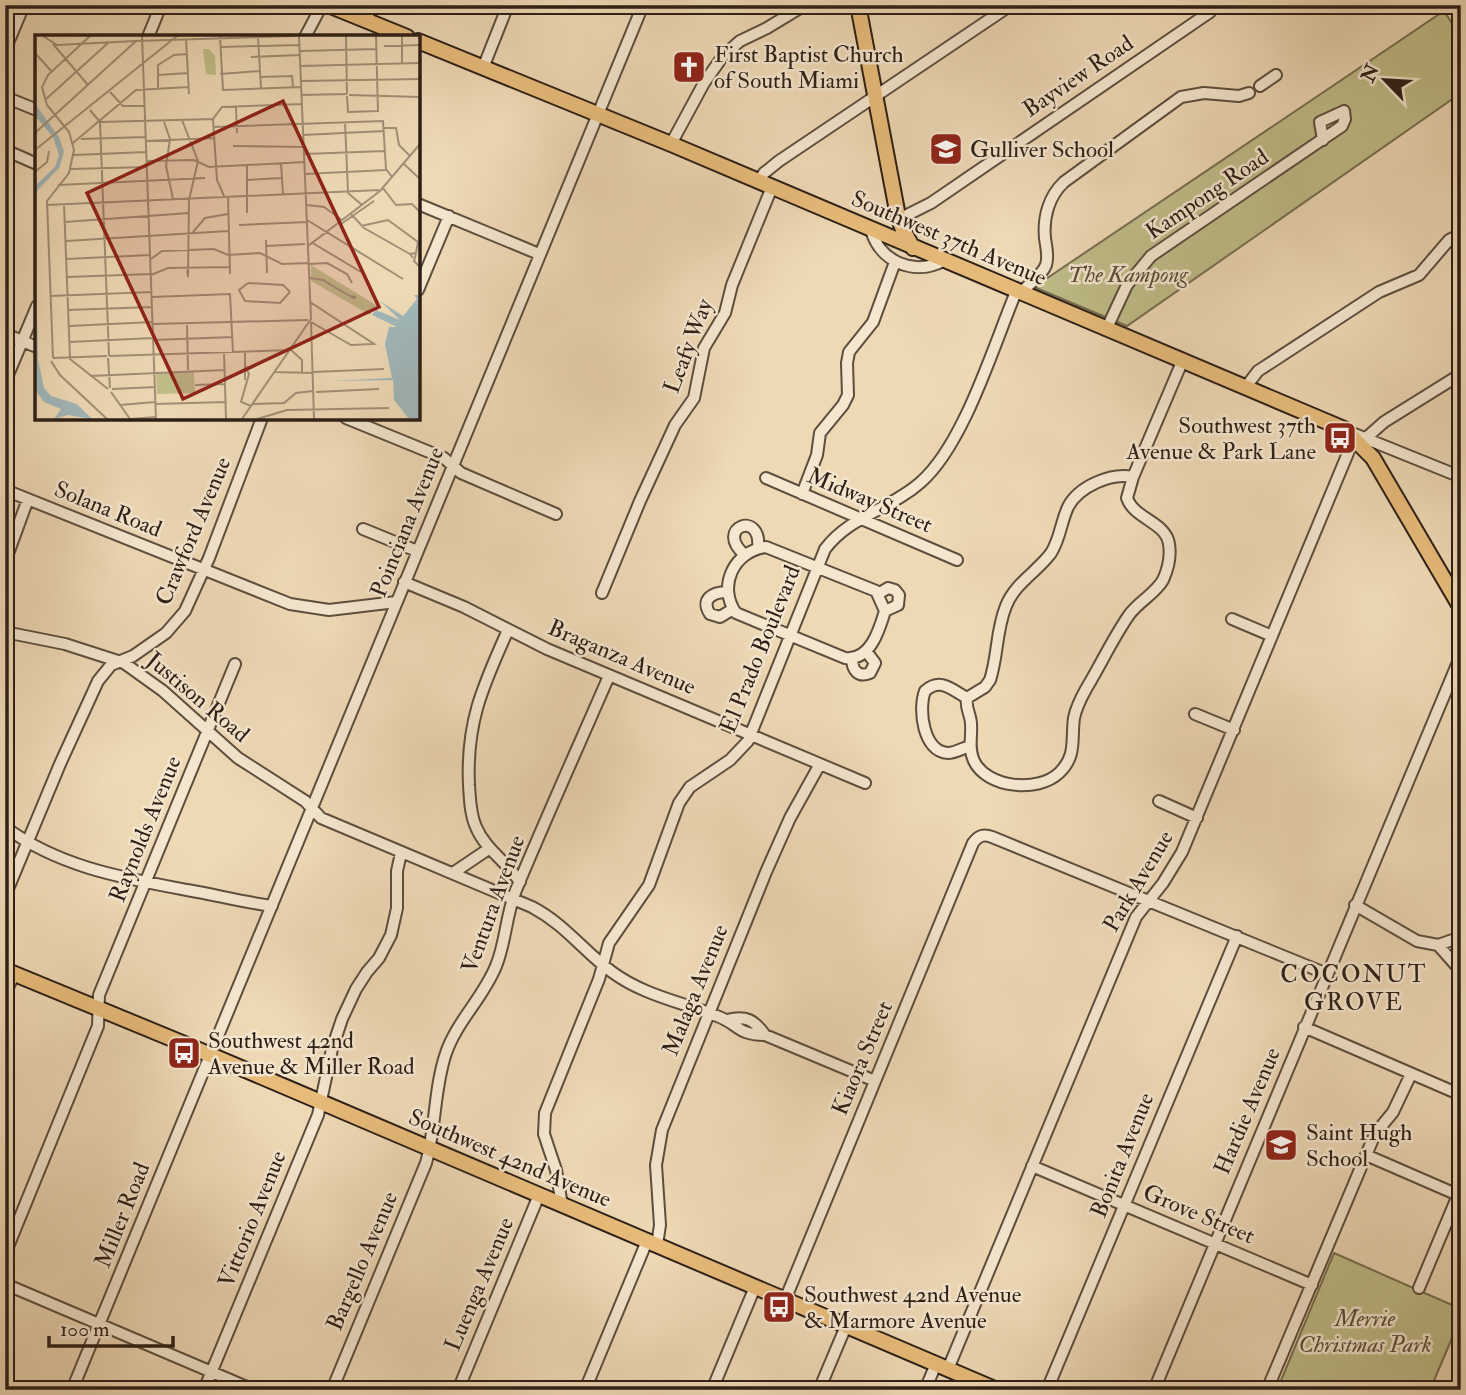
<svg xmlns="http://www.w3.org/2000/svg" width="1466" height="1395" font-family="'IM FELL Double Pica',serif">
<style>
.green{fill:#bfbd89;stroke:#766e50;stroke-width:2}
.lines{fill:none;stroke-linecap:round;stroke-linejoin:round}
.minor-casing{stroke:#5d4e3e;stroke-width:14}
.major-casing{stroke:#2d1f17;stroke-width:18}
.minor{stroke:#f4e6cf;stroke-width:10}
.major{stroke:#e7bc7a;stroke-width:14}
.labels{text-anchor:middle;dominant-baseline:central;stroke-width:5;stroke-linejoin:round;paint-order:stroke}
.poi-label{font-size:23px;fill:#2d1f17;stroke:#f4e6cf;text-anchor:start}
.street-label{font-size:23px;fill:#2d1f17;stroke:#f4e6cf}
.park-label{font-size:23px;font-style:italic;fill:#594e39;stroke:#f4e6cf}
.neighbourhood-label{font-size:24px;letter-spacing:2px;fill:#2d1f17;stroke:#f4e6cf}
.inset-road{fill:none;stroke:#a18f76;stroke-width:2}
.view{fill:#8f2418;fill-opacity:0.15;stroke:#8f2418;stroke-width:3.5}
.inset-edge{fill:none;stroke:#2d1f17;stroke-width:3.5}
</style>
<rect width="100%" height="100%" fill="#eed9b5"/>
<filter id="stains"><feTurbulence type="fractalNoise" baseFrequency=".00286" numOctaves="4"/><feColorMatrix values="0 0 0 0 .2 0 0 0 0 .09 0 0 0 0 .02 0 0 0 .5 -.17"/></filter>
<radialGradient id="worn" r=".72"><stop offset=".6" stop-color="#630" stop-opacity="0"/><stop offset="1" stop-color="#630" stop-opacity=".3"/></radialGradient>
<path class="green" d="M1444,11L1461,37V93L1127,326L1034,287Z
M1334,1253L1461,1309V1317L1430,1390H1277Z"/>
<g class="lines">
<defs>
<path id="minor" d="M366,20L372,5
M148,37L161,5
M305,37L322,5
M5,50L24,5
M483,68L508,5
M1260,86L1276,75
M5,97L37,110
M671,144L704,83L723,56L740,41L767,28L805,5
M5,150L37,164
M759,182L764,173L779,161L1011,5
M418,204L539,254
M899,219L931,203L1210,12
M871,230C880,262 914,276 943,261
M418,290L449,216
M1020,294C1027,285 1042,276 1046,265C1049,256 1046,247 1045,238C1043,217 1049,196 1064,182L1181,97L1204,93L1239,96L1249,93
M1106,330L1127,285L1151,256L1342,126L1345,119L1344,111L1320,122L1323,140
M5,334L37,347
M5,382L37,306
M1245,388L1258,371L1379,292L1419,275L1449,240L1461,234
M346,418L444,458L461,473L556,514
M1347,431L1461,477
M1366,438L1384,422L1461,374
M766,478L957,560
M5,490L290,604L329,610L396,602
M802,494L817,455L820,433L843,405L848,395L847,363L849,352L873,322L895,262
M363,529L417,551
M766,547L876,591L885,611C879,631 870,661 845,658L736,613C717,586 734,551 766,547Z
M744,554C714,528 762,509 758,548
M5,562L28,499
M404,582L464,607L547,649L865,783
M727,592C713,592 700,599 710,614L720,617L733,609
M602,593L640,501L675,425L694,398L704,348L725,313L732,285L772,187
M878,594L888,588L895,590L899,595L898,605L885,611
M1232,619L1272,636
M508,630C483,686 466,722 469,785C470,799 470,814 476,827C485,849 507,862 520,882
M5,632L65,644L124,663L163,691L238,758L305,801L321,818L532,907C566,925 583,951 612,972C643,995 681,1002 717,1016C739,1024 737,1035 765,1035C754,1020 746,1015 727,1020
M852,658C852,670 858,678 870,673L875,663L866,651
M967,698C965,708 971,715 971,724C972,737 968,748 974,761C987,788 1038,793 1059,773C1077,756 1071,740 1074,718C1076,708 1081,698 1086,689C1101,664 1113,638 1129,615C1138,602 1155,594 1163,580C1168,569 1171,556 1169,544C1166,522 1134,519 1127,498L1133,477L1182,362
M967,698L985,687L990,680C998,656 996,630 1006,606C1015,583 1037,572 1051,553C1060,539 1061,522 1068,507C1078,487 1111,472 1133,477
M967,698C952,690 941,677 925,691C918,709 923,752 948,753C955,753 963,748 970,746
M1195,714L1234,730
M1159,801L1197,818
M5,827C59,867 123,878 187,890C216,895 244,902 272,906
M453,873L490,848
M5,896L60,764L98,681L111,665L133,656L166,633L185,611L209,558L262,418
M1355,905L1417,941L1438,945L1461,937
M1438,945L1461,971
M5,995L14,974
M1304,1027L1461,1095
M765,1035L875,1081
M1366,1155L1458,1195
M1032,1166L1312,1285
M562,1205L556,1170L544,1134L545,1113L599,979L609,943L649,885L679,803L690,787L730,760L748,741L825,549C850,516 891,509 921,482C964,444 993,347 1016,292
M657,1245L660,1225L656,1165L662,1130L766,872L790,818L820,764
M5,1254L98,1026L99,995L235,664
M5,1284L254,1390
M1419,1288L1461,1188
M785,1300L973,843C979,835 984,834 992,837L1327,974
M948,1369L1136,917L1163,883L1182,852L1348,453
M72,1390L643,5
M204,1390L318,1115L332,1049L342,1019L356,989L367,972L379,958L391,935L397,908V871L401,853
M332,1390L426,1163C436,1127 434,1088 446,1053C457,1021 483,998 496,966C506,942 506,914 516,890C546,818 578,747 609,676
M458,1390L539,1195
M585,1390L647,1241
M712,1390L755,1287
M819,1390L846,1326
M925,1390L936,1364
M1047,1390L1237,936
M1154,1390L1461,655
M1267,1390L1375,1134L1393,1112L1411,1074"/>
<path id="major" d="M328,5L407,37
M858,5L898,216L903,230L913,248
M418,41L671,144L1344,429L1373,458L1461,608
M5,970L187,1045L997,1390"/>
</defs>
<use href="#minor" class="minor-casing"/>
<use href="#major" class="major-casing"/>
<use href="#minor" class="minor"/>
<use href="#major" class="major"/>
</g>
<defs>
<symbol id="church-square" viewBox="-11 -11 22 22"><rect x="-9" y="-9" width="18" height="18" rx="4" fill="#8f2418" stroke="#f4e6cf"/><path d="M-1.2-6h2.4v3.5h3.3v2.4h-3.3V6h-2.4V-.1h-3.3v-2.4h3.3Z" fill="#fff"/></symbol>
<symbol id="school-square" viewBox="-11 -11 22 22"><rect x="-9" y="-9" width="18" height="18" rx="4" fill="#8f2418" stroke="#f4e6cf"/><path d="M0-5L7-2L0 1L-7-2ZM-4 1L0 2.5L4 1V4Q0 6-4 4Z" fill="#fff"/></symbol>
<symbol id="bus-square" viewBox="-11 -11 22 22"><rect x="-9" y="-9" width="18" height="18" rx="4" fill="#8f2418" stroke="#f4e6cf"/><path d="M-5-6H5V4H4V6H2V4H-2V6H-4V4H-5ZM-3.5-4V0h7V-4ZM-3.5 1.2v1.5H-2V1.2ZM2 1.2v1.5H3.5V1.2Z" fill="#fff"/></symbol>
</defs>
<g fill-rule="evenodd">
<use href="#church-square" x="670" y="48" width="38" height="38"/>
<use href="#school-square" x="927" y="130" width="38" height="38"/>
<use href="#bus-square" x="1321" y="419" width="38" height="38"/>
<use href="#bus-square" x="165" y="1034" width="38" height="38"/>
<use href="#school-square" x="1262" y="1126" width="38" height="38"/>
<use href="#bus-square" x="760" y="1288" width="38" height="38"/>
</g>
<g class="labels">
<g class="poi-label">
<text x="714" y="54">First Baptist Church<tspan x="714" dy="26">of South Miami</tspan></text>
<text x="970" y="149">Gulliver School</text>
<text x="1316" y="425" text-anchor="end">Southwest 37th<tspan x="1316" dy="26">Avenue &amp; Park Lane</tspan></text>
<text x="208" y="1040">Southwest 42nd<tspan x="208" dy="26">Avenue &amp; Miller Road</tspan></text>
<text x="1306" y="1132">Saint Hugh<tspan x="1306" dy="26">School</tspan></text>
<text x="804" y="1294">Southwest 42nd Avenue<tspan x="804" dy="26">&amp; Marmore Avenue</tspan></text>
</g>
<g class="street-label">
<text transform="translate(1078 76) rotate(-34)">Bayview Road</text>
<text transform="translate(1207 194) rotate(-34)">Kampong Road</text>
<text transform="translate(949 238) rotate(23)">Southwest 37th Avenue</text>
<text transform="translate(688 346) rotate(-69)">Leafy Way</text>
<text transform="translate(870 500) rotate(23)">Midway Street</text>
<text transform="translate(108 509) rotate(22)">Solana Road</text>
<text transform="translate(407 522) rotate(-68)">Poinciana Avenue</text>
<text transform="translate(193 531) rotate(-67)">Crawford Avenue</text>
<text transform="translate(760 649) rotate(-68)">El Prado Boulevard</text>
<text transform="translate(622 657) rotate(23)">Braganza Avenue</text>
<text transform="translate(198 697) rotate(40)">Justison Road</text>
<text transform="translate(145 829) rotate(-68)">Raynolds Avenue</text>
<text transform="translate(1138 881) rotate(-59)">Park Avenue</text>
<text transform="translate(493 904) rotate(-70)">Ventura Avenue</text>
<text transform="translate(695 990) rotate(-68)">Malaga Avenue</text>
<text transform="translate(862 1058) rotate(-67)">Kiaora Street</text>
<text transform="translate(1247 1111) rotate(-67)">Hardie Avenue</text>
<text transform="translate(1122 1155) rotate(-68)">Bonita Avenue</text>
<text transform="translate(510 1158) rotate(23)">Southwest 42nd Avenue</text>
<text transform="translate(1199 1214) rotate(23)">Grove Street</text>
<text transform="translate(122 1215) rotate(-68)">Miller Road</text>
<text transform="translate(252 1219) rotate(-68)">Vittorio Avenue</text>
<text transform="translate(362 1261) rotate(-67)">Bargello Avenue</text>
<text transform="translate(479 1284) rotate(-67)">Luenga Avenue</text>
</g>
<g class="park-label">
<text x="1128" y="274">The Kampong</text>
<text x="1365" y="1318">Merrie<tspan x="1365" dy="26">Christmas Park</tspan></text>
</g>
<g class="neighbourhood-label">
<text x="1354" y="974">COCONUT<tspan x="1354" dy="28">GROVE</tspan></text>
</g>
</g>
<g transform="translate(35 35)">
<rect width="385" height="385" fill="#eed9b5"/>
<path d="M174,14L180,21L181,40L171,39L168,14ZM276,230L341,270L335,280L276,246ZM159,336L160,358L122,359L121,338Z" fill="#bfbd89"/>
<path d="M0,69L24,102L29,117L24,133L0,158V151L20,132L24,120L18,102L0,81ZM0,187L3,324L9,353L16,361L42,369L57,384L33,380L19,384L26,374L9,367L0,355ZM379,260H385V384H374L359,365L358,345L293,346L357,343L350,309L354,292H362L337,280L341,275L365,285L345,266L368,281L382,264Z" fill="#a0b7ba"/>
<path class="inset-road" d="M8,1L22,10L101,6M107,1L121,384M185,1L188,55L266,52M311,1L312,59M367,1V28M223,2L226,53M151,4L154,59M101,6L260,1M18,9L53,50M349,11L385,10M186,12L264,10M265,16L341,14M0,18L17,37M216,22L264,20M265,31L385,28M185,39L225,36M123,40L153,38M226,42L257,41L258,52M266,46L385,44M123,53V30L139,20L152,19M75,57L88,71H109M266,60L312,59M314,60L385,62M312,61L313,77L343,76L341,1M10,65L73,8M201,72L202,98M55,75L65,87L74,321M178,84L187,72L267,69M178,84L182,145L189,161M147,85L163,126L154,165L153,242L152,235M65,87L178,84M129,87L135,104L131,131L138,164M310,87L313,158L327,170M179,92L348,86L351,134L357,142M349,93H361L364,110L375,121M0,98L101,6M268,100L349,96M46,104L111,102M111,106L180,103M38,108L101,55L153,52M198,111L269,112M0,115L142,1M269,119L350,116M39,120L111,117M112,126L159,125L174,132L270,127M246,128L248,159M369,129L385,144M212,130V178M36,134L112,132M0,137L12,127L14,116M270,139L351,135M212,145L247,143M23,150L170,143M348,153L361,170L377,169L385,177M193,161L195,239M29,169L35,324L73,354M12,170L344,155M272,170L289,172L307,185M316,179L329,193L375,219M272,185L368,244M30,187L154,178M306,189L339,166M204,190L272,187M326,191L353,185L383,207L381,218M158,197L170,183L193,179M231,205L232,238M31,206L193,196M276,207L326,237M231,211L270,209M273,211L345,156L385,109M378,223L375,219L381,218L379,226L385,232M31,224L115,220M116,224L127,216L179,214L193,220L225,218L247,229L274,228M274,229L292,228L312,239L317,248M116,240L133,233L194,232M32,242L116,239M274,243L288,245L301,253L315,261L318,263L321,262L315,261M213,248L204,255L210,266L245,268L255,257M213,248L248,250L255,257M15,261L117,257M117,262L195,259L198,317M275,267L339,309L316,310L276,287M33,275L117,272M276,287L279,384M152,288L153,335M118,289L273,285M34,291L118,287M118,305L198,302M34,307L118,303M210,316V345M189,317L191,384M74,321L256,315L267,325V337M18,323L12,166L34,138L39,115L34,97L12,70L7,52L13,40L55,1M18,323L72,321M73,323L75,353M16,326L25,340L72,384M210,330L214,339L206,367L216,371M240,337L278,338M278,337L349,334M55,341L190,335M160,350L190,349M77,354L120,352M76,357L95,384M281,357L344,354M120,369L191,367M217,369L249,368L261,358L278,356M85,370L120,367M96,384L121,382M207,384L276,284L264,1M222,384L252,375L354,373"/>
<path class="view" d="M248,66L344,272L148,364L52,158Z"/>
<rect width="385" height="385" class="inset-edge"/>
</g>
<rect width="1466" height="1395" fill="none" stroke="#eed9b5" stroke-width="28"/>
<rect x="7" y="7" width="1452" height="1381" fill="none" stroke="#2d1f17" stroke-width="3.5"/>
<rect x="14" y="14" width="1438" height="1367" fill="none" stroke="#2d1f17" stroke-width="2"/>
<g transform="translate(1385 80) rotate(295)" stroke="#f4e6cf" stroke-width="5" paint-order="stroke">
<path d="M0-5L12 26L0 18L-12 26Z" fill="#2d1f17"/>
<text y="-10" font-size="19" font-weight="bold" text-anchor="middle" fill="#2d1f17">N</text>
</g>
<path d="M49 1336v10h124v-10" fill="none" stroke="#2d1f17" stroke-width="3.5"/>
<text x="60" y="1336" font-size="21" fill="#2d1f17" stroke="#f4e6cf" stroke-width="5" paint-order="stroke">100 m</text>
<rect width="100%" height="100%" filter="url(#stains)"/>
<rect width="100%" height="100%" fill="url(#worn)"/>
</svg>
